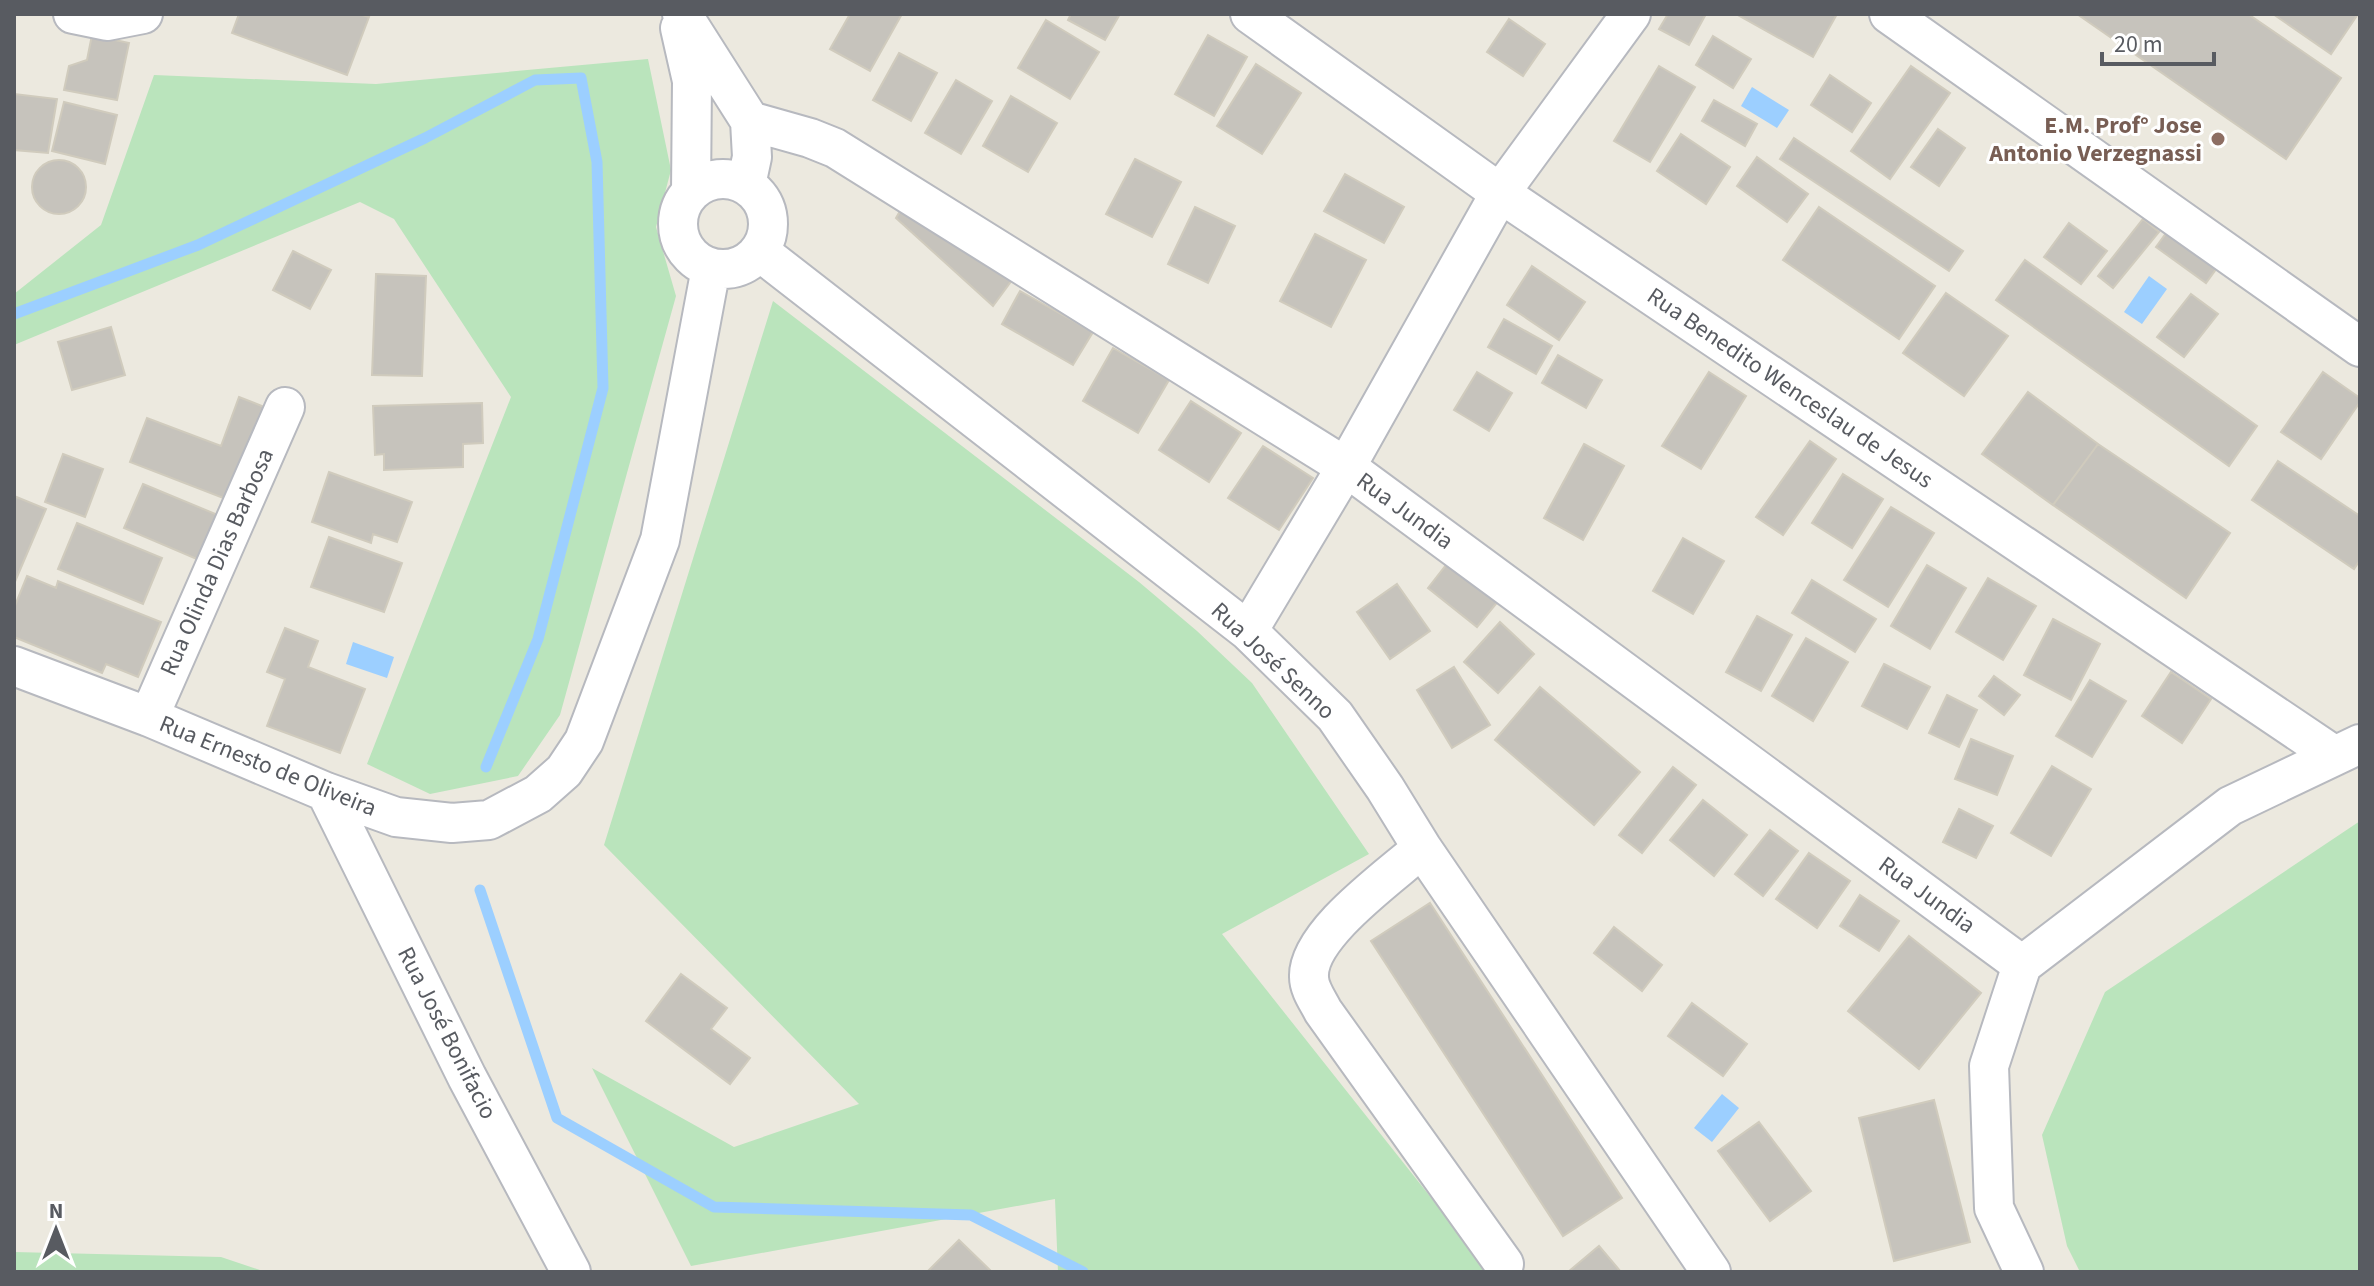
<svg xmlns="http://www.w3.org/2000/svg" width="2374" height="1286" font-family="'Source Sans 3',sans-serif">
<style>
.green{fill:#bae4bc}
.water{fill:#9ccfff}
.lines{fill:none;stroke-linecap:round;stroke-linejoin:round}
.stream{stroke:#9ccfff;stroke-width:11}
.building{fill:#c6c3bc;stroke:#d0cbbd;stroke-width:2}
.minor-casing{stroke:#b7b9bf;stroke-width:42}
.minor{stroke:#fff;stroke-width:38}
.education-dot{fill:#8d6e63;stroke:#fff;stroke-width:3}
.labels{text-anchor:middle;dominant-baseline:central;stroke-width:6;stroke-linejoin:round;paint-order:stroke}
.education-label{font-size:24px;font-weight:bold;fill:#785e54;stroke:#fff;text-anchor:end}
.street-label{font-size:24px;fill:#585b61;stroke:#fff}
</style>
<rect width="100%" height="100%" fill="#ece9df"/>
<path class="green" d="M648,59L671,170L656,227L676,296L560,715L518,776L430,794L367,764L511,397L394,219L360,202L14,345V294L101,225L154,75L376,84Z
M773,301L1139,582L1197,631L1252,683L1369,854L1222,934L1490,1272H1058L1055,1199L691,1266L592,1068L734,1147L859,1104L604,845Z
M2360,821V1272H2080L2067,1246L2042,1135L2105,992Z
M14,1252L221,1257L266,1272H14Z"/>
<path class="water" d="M1752,87L1789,110L1777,128L1741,106Z
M2149,276L2167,289L2142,324L2124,312Z
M353,642L394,657L387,678L346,664Z
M1722,1094L1739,1108L1712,1142L1694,1128Z"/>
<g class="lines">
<path class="stream" d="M14,314L198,245L425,138L535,80L581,78L597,162L603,388L538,639L486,767
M480,890L557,1118L714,1207L971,1215L1083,1272"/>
</g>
<path class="building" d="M239,14H359L369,17L347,75L232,33Z
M850,14H902L870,71L830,49Z
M1071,14H1120L1105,40L1068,20Z
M1668,14H1706L1689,45L1659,29Z
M1736,14H1837L1813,57Z
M2077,14H2248L2341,78L2286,159Z
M2273,14H2358L2331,54Z
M1509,19L1545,44L1523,76L1487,52Z
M1046,20L1099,52L1070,99L1018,68Z
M92,35L129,43L117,100L64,90L69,66L87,60Z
M1208,35L1247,57L1214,116L1175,94Z
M1713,36L1751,59L1733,88L1696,65Z
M899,53L937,73L911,121L873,100Z
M1256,64L1301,93L1262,154L1217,126Z
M1659,66L1695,87L1650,162L1614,141Z
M1911,66L1950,93L1890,179L1851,151Z
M1830,75L1871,103L1852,132L1811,105Z
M956,80L992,101L961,154L925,133Z
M14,94L57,99L48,153L14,150Z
M1011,96L1057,123L1028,172L983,146Z
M1714,100L1757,124L1745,146L1702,121Z
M64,102L117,115L105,164L52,151Z
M1938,129L1965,148L1939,186L1911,167Z
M1681,134L1730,167L1706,204L1657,171Z
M1794,138L1963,251L1949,271L1780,159Z
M1757,157L1808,194L1787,222L1737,186Z
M1135,159L1181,182L1152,237L1106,214Z
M32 187a27 27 0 1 1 54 0a27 27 0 1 1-54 0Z
M1345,174L1404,207L1384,243L1324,211Z
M904,204L1015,276L993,306L896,218Z
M1195,207L1235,226L1208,283L1168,264Z
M1819,207L1935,286L1899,339L1783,260Z
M2143,219L2159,232L2113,288L2098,276Z
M2069,223L2107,251L2081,284L2044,257Z
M2172,225L2222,261L2206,283L2156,247Z
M1315,234L1366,260L1331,327L1280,301Z
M293,251L331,270L310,309L273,290Z
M2025,260L2257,426L2229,466L1996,300Z
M1532,266L1585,302L1559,340L1507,305Z
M376,274L426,276L422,376L372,375Z
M1020,291L1093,332L1073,365L1002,324Z
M1946,293L2008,336L1964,396L1903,353Z
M2191,294L2218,314L2184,357L2157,337Z
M1504,319L1552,346L1536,374L1488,347Z
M111,327L125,375L72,390L58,342Z
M1113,348L1169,380L1138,433L1083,401Z
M1558,355L1602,380L1586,408L1542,383Z
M1477,372L1512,393L1489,431L1454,410Z
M1709,372L1746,396L1701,469L1662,446Z
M2323,372L2360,398V402L2321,459L2281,432Z
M2028,392L2098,444L2053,505L1982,454Z
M239,397L267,408L231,501L130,462L147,418L221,446Z
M1191,401L1241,433L1209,482L1159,450Z
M482,403L483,443L463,444V467L384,470V454L375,455L373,406Z
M1810,441L1836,459L1783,535L1756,517Z
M1584,444L1624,466L1583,540L1544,518Z
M2098,444L2230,533L2186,598L2053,505Z
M1263,446L1313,478L1279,530L1228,498Z
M63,454L103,469L85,517L45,502Z
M2278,461L2360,516V560L2354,569L2252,500Z
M329,472L412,502L397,542L373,534L371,543L312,522Z
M1843,474L1883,499L1852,548L1812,523Z
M143,484L225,518L206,563L124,528Z
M14,496L46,509L14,584Z
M1891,507L1934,533L1888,607L1844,580Z
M77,523L162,558L143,604L58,569Z
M329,537L402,563L384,612L311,587Z
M1683,538L1724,561L1693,614L1653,591Z
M1450,560L1500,599L1477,627L1428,588Z
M1927,565L1966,588L1930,649L1891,626Z
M27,576L56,588L58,581L161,622L138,677L106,664L102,673L14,637V608Z
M1988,578L2036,606L2003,660L1956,632Z
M1812,580L1876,619L1855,652L1792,613Z
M1397,584L1430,631L1390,659L1357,612Z
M1757,616L1792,635L1761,691L1726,672Z
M2053,619L2100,644L2071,700L2024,675Z
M1500,622L1534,654L1498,693L1464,662Z
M285,628L318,641L308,667L365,689L340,753L267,726L285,679L267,672Z
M1806,638L1848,662L1813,721L1772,696Z
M1884,664L1930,687L1907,729L1862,706Z
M1454,667L1490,725L1452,748L1417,690Z
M2171,672L2211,699L2182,743L2142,716Z
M1994,676L2020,695L2004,715L1979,696Z
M2090,680L2126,701L2092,757L2056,736Z
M1540,687L1640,772L1594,825L1495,740Z
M1947,695L1977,710L1959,747L1929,733Z
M1971,739L2013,756L1997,795L1955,779Z
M2052,766L2091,789L2051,856L2011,833Z
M1673,767L1696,785L1642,853L1619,835Z
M1703,800L1747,835L1714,876L1670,840Z
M1959,809L1993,826L1976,858L1943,842Z
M1770,830L1798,851L1763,896L1735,874Z
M1809,853L1850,881L1817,928L1776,899Z
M1860,895L1899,921L1879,951L1840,926Z
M1430,903L1622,1198L1563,1236L1371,941Z
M1614,927L1662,965L1642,991L1594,953Z
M1909,936L1981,993L1919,1069L1848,1011Z
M681,974L727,1008L711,1029L750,1058L730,1084L646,1021Z
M1692,1003L1747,1044L1723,1076L1668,1036Z
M1934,1100L1970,1242L1894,1261L1859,1118Z
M1759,1122L1811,1191L1770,1221L1718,1151Z
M959,1240L992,1272H927Z
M1599,1246L1621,1272H1568Z"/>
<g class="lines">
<defs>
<path id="minor" d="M73,14L107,21L143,14
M682,14L750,121L752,157L746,185
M1250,14L1500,193L2335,756
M1889,14L2360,347
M680,28L692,81L691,192
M750,121L810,138L835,148L1346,467L2022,965
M678 224a45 45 0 1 1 90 0a45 45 0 1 1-90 0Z
M759,251L1248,631L1335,716L1385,788L1422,848L1711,1272
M1248,631L1346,467L1500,193L1631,14
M14,666L149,717L326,792L396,817L452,823L489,820L538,794L564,771L584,741L660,540L711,268
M149,717L285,407
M326,792L467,1077L571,1272
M1422,848C1391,876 1307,934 1309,977C1309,989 1318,1001 1323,1011L1504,1264
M2022,965L2230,806L2360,744
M2022,965L1989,1066L1994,1208L2024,1272"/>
</defs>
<use href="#minor" class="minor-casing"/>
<use href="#minor" class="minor"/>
</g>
<circle class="education-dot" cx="2218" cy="139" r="8"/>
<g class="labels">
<g class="education-label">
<text x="2202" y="125">E.M. Prof° Jose<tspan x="2202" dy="28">Antonio Verzegnassi</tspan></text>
</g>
<g class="street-label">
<text transform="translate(1790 388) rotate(34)">Rua Benedito Wenceslau de Jesus</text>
<text transform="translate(1405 511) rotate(36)">Rua Jundia</text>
<text transform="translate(217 562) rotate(-66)">Rua Olinda Dias Barbosa</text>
<text transform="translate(1273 661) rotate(43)">Rua José Senno</text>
<text transform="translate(268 766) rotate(22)">Rua Ernesto de Oliveira</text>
<text transform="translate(1927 895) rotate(36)">Rua Jundia</text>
<text transform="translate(447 1033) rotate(63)">Rua José Bonifacio</text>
</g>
</g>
<rect width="2374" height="1286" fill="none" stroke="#585b61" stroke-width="32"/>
<g transform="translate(56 1230)" stroke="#ffffff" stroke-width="6" paint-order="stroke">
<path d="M0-6L14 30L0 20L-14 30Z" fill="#585b61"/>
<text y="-12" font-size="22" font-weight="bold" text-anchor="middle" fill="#585b61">N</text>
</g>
<path d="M2102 52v12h112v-12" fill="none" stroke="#585b61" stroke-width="4"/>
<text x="2114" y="52" font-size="24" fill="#585b61" stroke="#ffffff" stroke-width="6" paint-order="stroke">20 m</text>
</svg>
